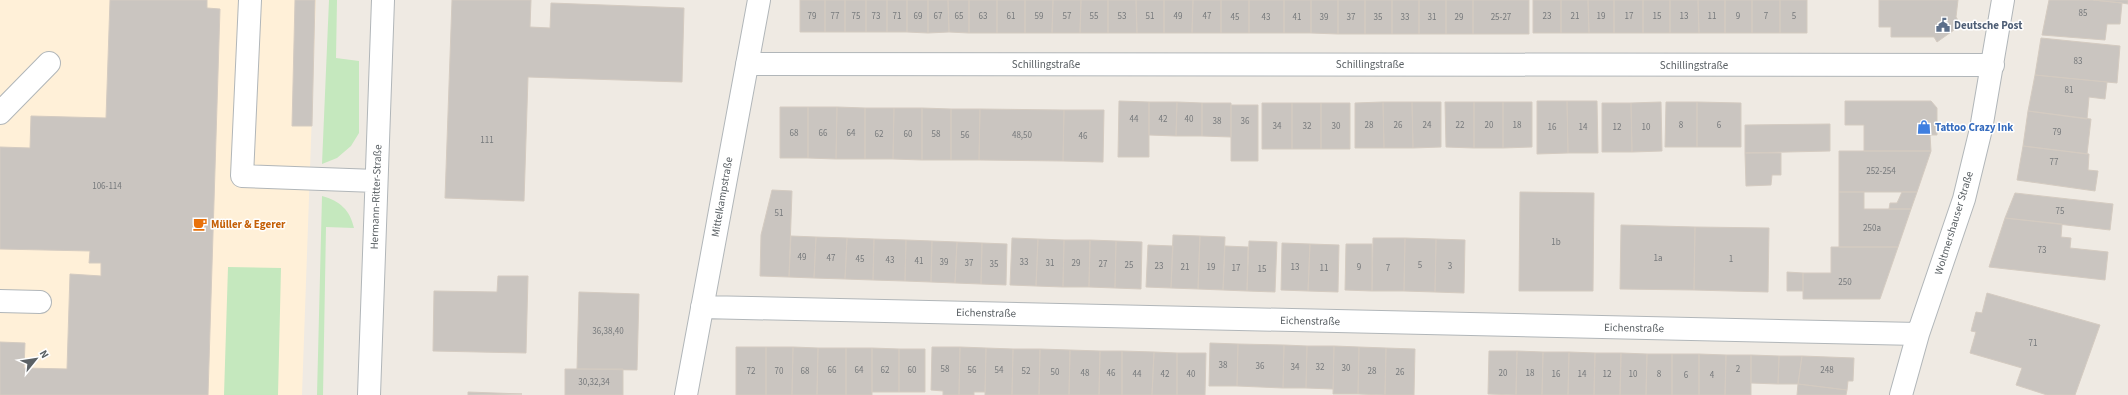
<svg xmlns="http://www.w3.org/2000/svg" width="2128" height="395" font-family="'Source Sans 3',sans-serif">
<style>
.commercial{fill:#fff0d8}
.green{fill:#c5e8be}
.building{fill:#cac5c0;stroke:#d4cbc1}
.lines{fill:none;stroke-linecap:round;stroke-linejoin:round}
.minor-casing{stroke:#b1b6b9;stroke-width:24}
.minor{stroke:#fff;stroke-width:22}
.labels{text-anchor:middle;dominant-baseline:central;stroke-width:3;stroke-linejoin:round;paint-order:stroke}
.number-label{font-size:9px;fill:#777a7c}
.service-label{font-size:11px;font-weight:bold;fill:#4e5e75;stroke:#fff;text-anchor:start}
.street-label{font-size:11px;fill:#5b6165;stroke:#fff}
.shop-label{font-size:11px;font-weight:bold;fill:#366cbe;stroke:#fff;text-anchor:start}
.food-label{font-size:11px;font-weight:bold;fill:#c56008;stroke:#fff;text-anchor:start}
</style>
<rect width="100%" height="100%" fill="#efeae3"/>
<path class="commercial" d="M0,0H316L302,395H0Z"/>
<path class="green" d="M329,0H337L336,58L359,61V133L351,146L337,158L322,164Z
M322,196C340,201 350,210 354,228L326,227L323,395H317Z
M228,267L281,268L278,395H224Z"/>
<path class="building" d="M110,0H207V8L220,9L208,395H0V342L25,343L24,368L67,369L70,274L101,276V263H89L90,251L0,249V147L30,148L31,116L106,118Z
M295,0H315L312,126H292Z
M452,0H531L530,27L550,28L551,3L684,8L682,82L528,77L524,201L445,198Z
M800,0H825V32H800Z
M825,0H845V32H825Z
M845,0H866V32H845Z
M866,0H887V32H866Z
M887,0H907V32H887Z
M907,0H928V33L907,32Z
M928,0H948L949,32L928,33Z
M948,0H969V33L949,32Z
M969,0H997V33H969Z
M997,0H1025V33H997Z
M1025,0H1053L1052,33H1025Z
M1053,0H1081L1080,33H1052Z
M1081,0H1108V33H1080Z
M1108,0H1136L1137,33H1108Z
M1136,0H1164V33H1137Z
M1164,0H1193L1192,33H1164Z
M1193,0H1221V33H1192Z
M1221,0H1249V33H1221Z
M1249,0H1284V33H1249Z
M1284,0H1311V33H1284Z
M1311,0H1338V34L1311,33Z
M1338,0H1365V34H1338Z
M1365,0H1392V34H1365Z
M1392,0H1419V34H1392Z
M1419,0H1446V34H1419Z
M1446,0H1473V34H1446Z
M1473,0H1529V34H1473Z
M1533,0H1561V33H1533Z
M1561,0H1588L1589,33H1561Z
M1588,0H1614V33H1589Z
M1614,0H1643V33H1614Z
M1643,0H1670V33H1643Z
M1670,0H1698L1699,33H1670Z
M1698,0H1725V33H1699Z
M1725,0H1752V33H1725Z
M1752,0H1780V33H1752Z
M1780,0H1807V33H1780Z
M1879,0H1958L1956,17L1961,25L1937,42L1934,37H1891V27H1879Z
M2049,0H2093L2122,3L2120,24H2107L2105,40L2042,35Z
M2093,0H2128V4L2122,3Z
M2041,38L2120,46L2117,83L2035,75Z
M2035,75L2107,82L2105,99L2089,97L2087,119L2028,111Z
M1119,101L1149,102V157H1118Z
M1537,101H1567L1568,153L1537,154Z
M1567,101H1597L1598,153H1568Z
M1845,101H1931L1937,108V135H1930L1931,151H1864V125H1845Z
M1149,102H1177L1176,136L1149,135Z
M1177,102L1202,103V136H1176Z
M1383,102H1412L1413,148H1384Z
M1383,102L1384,148H1355V103Z
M1412,102H1441V147L1413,148Z
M1445,102H1474V148L1446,147Z
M1474,102H1503V148H1474Z
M1503,102H1532V147L1503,148Z
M1661,102L1662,151L1632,152L1631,103Z
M1666,102H1697V147H1665Z
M1697,102L1741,103V147H1697Z
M1202,103H1231V137L1202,136Z
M1262,103H1292V149H1262Z
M1292,103H1321V149H1292Z
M1321,103H1350V149H1321Z
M1602,103H1631L1632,152H1602Z
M1231,105H1258V161H1231Z
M780,107H808V158H780Z
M808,107H837L836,159L808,158Z
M837,107L865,108V159H836Z
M865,108H894L893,159H865Z
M894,108H922V160L893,159Z
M922,108L951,109V160H922Z
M951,109H980L979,160H951Z
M980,109L1064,110L1063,161L979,160Z
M1064,110H1104L1103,162L1063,161Z
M2028,111L2091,119L2087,154L2023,146Z
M1830,124V151L1745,153V125Z
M2023,146L2089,154L2088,170L2098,171L2095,191L2017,180Z
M1839,151H1931L1917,192H1839Z
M1745,153H1781V175H1772L1771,185L1746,186Z
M772,190L792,191L789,277L760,276L761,235Z
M1520,192L1594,193L1593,291H1519Z
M1839,192H1864V209H1911L1898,247H1839Z
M1902,192H1917L1911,209H1889L1890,203H1897Z
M2015,193L2113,204L2110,230L2005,218Z
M2005,218L2062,224L2061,237L2071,238L2070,248L2108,252L2105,280L1989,267Z
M1621,225L1695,227L1694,290L1620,289Z
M1695,227L1769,228L1768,292L1694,290Z
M1173,235L1200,236L1198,289L1171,288Z
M791,236L816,237L814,278L789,277Z
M1200,236L1225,237L1223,290L1198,289Z
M816,237L847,238L845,279L814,278Z
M847,238L874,239L873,280L845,279Z
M1012,238L1038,239L1036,286L1010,285Z
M1373,238H1405L1404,291H1372Z
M1405,238L1436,239L1435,292L1404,291Z
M874,239L906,240L905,281L873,280Z
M1038,239L1064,240L1063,287L1036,286Z
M1436,239L1465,240L1464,293L1435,292Z
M906,240L932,241L931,282L905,281Z
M1064,240H1090L1089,287H1063Z
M1090,240L1116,241L1115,288L1089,287Z
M932,241L957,242L955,283L931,282Z
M1116,241L1142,242L1141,289L1115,288Z
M1249,241L1277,242L1275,292L1247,291Z
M957,242L982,243L981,284L955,283Z
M982,243L1007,244L1006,285L981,284Z
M1282,243L1310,244L1308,291L1281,290Z
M1310,244L1339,245L1338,292L1308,291Z
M1346,244H1372V291L1345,290Z
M1148,245L1173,246L1171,288L1146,287Z
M1225,246L1248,247L1247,291L1223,290Z
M1831,247H1898L1880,299H1803V273H1831Z
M1787,272L1803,273V291H1787Z
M498,276H528L526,353L433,351L434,291L497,292Z
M579,292L639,294L637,370L577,369Z
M1987,293L2100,325L2075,395H2047L2016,385L2022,368L1970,353L1976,332L1971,331L1976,312L1982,313Z
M1210,343L1238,344L1237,386H1209Z
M1238,344L1284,345L1283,388L1237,386Z
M1284,345L1307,346L1306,388H1283Z
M1307,346H1334L1333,389L1306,388Z
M1334,346L1359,347L1358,394H1333Z
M736,347H766V395H736Z
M766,347H793L792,395H766Z
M793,347L818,348L817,395H792Z
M932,347H960L959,395H943V391L931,390Z
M960,347L986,348L985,392H974V395H959Z
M1359,347L1386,348L1385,395L1358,394Z
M818,348H846V395H817Z
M846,348H872V395H846Z
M872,348L899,349V392H872Z
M986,348L1013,349L1012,395H985Z
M1386,348L1415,349L1414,395H1385Z
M899,349H925V392H899Z
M1013,349H1040L1039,395H1012Z
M1040,349L1070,350L1069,395H1039Z
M1070,350L1100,351L1099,395H1069Z
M1100,351H1122V395H1099Z
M1122,351L1154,352L1152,395H1122Z
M1489,351H1517L1516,395L1488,394Z
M1517,351L1543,352L1542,395H1516Z
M1154,352L1177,353V395H1152Z
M1543,352H1569L1568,395H1542Z
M1569,352L1595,353L1594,395H1568Z
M1177,353H1206L1205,395H1177Z
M1595,353H1621L1620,395H1594Z
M1621,353L1647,354L1646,395H1620Z
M1647,354H1672V395H1646Z
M1672,354H1699V395H1672Z
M1699,354L1726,355L1725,395H1699Z
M1726,355H1751V395H1725Z
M1751,355L1779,356L1778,384L1751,383Z
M1779,356H1802L1798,384H1778Z
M1802,356L1854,358L1853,381H1848L1847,390L1798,384Z
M565,369H623V395H565Z
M1798,384L1847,390L1846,395H1797Z
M468,392L522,394L468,395Z"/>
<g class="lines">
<defs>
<path id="minor" d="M250,0L242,176L376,181
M747,64L1993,65
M0,113L49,63
M0,301L40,302
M702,307L1918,334
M369,395L383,0
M686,395L759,0
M1901,395L1918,334L1964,199L1981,129L2003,0"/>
</defs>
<use href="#minor" class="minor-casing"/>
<use href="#minor" class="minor"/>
</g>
<defs>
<symbol id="civic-bare" viewBox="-9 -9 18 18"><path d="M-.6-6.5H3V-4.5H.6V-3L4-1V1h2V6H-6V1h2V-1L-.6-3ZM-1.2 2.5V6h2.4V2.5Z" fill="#5c6f8a" stroke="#fff" stroke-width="2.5" paint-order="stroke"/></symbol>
<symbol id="shop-bare" viewBox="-9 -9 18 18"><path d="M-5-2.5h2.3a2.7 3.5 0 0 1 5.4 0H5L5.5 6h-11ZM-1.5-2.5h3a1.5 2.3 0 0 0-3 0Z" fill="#3f7fe0" stroke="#fff" stroke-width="2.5" paint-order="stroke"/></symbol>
<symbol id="cafe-bare" viewBox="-9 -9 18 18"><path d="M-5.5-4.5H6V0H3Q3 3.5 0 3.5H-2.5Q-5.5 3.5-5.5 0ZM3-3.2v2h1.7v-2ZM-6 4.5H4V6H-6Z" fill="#e8710a" stroke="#fff" stroke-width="2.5" paint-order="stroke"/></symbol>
</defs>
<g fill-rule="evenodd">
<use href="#civic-bare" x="1933" y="15" width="20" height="20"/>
<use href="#shop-bare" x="1914" y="117" width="20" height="20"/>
<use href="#cafe-bare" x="190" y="214" width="20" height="20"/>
</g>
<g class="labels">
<g class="number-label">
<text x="2083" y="13">85</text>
<text x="812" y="16">79</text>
<text x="835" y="16">77</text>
<text x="856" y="16">75</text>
<text x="876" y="16">73</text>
<text x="897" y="16">71</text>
<text x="918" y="16">69</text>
<text x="938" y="16">67</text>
<text x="959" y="16">65</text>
<text x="983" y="16">63</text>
<text x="1011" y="16">61</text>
<text x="1039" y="16">59</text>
<text x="1067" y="16">57</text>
<text x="1094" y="16">55</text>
<text x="1122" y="16">53</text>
<text x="1150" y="16">51</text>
<text x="1178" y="16">49</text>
<text x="1207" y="16">47</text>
<text x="1547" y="16">23</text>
<text x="1575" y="16">21</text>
<text x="1601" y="16">19</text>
<text x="1629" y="16">17</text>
<text x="1657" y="16">15</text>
<text x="1684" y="16">13</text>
<text x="1712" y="16">11</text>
<text x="1738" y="16">9</text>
<text x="1766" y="16">7</text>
<text x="1794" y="16">5</text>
<text x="1235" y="17">45</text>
<text x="1266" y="17">43</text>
<text x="1297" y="17">41</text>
<text x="1324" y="17">39</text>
<text x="1351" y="17">37</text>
<text x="1378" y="17">35</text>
<text x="1405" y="17">33</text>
<text x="1432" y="17">31</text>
<text x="1459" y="17">29</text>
<text x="1501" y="17">25-27</text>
<text x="2078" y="61">83</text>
<text x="2069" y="90">81</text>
<text x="1134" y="119">44</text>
<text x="1163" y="119">42</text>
<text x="1189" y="119">40</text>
<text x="1217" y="121">38</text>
<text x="1245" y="121">36</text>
<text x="1369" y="125">28</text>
<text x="1398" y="125">26</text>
<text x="1427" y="125">24</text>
<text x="1460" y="125">22</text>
<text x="1489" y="125">20</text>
<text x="1517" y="125">18</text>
<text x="1681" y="125">8</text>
<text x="1719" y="125">6</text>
<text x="1277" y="126">34</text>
<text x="1307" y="126">32</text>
<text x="1336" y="126">30</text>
<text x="1552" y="127">16</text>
<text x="1583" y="127">14</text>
<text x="1617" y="127">12</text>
<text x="1646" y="127">10</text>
<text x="2057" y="132">79</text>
<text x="794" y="133">68</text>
<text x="823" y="133">66</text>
<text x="851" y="133">64</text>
<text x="879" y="134">62</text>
<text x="908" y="134">60</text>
<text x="936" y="134">58</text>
<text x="965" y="135">56</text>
<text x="1022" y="135">48,50</text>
<text x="1083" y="136">46</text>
<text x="487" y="140">111</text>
<text x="2054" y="162">77</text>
<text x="1881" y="171">252-254</text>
<text x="107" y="186">106-114</text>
<text x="2060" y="211">75</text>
<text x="779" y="213">51</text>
<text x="1872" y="228">250a</text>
<text x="1556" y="242">1b</text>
<text x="2042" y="250">73</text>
<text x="802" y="257">49</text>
<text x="831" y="258">47</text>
<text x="1658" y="258">1a</text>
<text x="860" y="259">45</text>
<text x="1731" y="259">1</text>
<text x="890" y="260">43</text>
<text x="919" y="261">41</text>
<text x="944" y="262">39</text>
<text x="1024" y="262">33</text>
<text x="969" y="263">37</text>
<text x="1050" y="263">31</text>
<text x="1076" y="263">29</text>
<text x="994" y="264">35</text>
<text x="1103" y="264">27</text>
<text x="1129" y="265">25</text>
<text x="1420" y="265">5</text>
<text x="1159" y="266">23</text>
<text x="1450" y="266">3</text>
<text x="1185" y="267">21</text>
<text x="1211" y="267">19</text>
<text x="1295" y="267">13</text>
<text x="1359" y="267">9</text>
<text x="1236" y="268">17</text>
<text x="1324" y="268">11</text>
<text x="1388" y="268">7</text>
<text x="1262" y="269">15</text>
<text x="1845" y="282">250</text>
<text x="608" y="331">36,38,40</text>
<text x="2033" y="343">71</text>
<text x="1223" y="365">38</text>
<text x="1260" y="366">36</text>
<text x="1295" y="367">34</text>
<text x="1320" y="367">32</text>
<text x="1346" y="368">30</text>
<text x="945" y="369">58</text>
<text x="1738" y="369">2</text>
<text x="832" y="370">66</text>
<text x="859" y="370">64</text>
<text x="885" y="370">62</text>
<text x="912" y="370">60</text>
<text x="972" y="370">56</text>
<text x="999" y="370">54</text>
<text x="1827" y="370">248</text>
<text x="751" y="371">72</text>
<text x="779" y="371">70</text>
<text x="805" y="371">68</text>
<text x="1026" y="371">52</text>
<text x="1372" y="371">28</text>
<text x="1055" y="372">50</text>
<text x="1400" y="372">26</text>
<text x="1085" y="373">48</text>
<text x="1111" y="373">46</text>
<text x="1503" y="373">20</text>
<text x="1530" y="373">18</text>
<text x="1137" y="374">44</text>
<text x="1165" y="374">42</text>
<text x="1191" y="374">40</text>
<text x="1556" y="374">16</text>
<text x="1582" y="374">14</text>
<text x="1607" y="374">12</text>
<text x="1633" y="374">10</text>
<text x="1659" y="374">8</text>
<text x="1686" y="375">6</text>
<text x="1712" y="375">4</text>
<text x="594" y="382">30,32,34</text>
</g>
<g class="service-label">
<text x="1954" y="25">Deutsche Post</text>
</g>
<g class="street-label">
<text x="1046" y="64">Schillingstraße</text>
<text x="1370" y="64">Schillingstraße</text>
<text x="1694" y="65">Schillingstraße</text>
<text transform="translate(376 197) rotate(-88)">Hermann-Ritter-Straße</text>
<text transform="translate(722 197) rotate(-80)">Mittelkampstraße</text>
<text transform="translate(1954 223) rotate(-73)">Woltmershauser Straße</text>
<text transform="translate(986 313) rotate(1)">Eichenstraße</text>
<text transform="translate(1310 321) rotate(1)">Eichenstraße</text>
<text transform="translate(1634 328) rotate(1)">Eichenstraße</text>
</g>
<g class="shop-label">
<text x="1935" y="127">Tattoo Crazy Ink</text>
</g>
<g class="food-label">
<text x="211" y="224">Müller &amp; Egerer</text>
</g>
</g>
<g transform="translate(36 359) rotate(60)" stroke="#ffffff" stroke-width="3" paint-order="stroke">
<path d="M0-3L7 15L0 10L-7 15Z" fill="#5b6165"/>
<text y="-6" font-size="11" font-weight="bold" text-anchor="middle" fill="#5b6165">N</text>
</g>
</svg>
